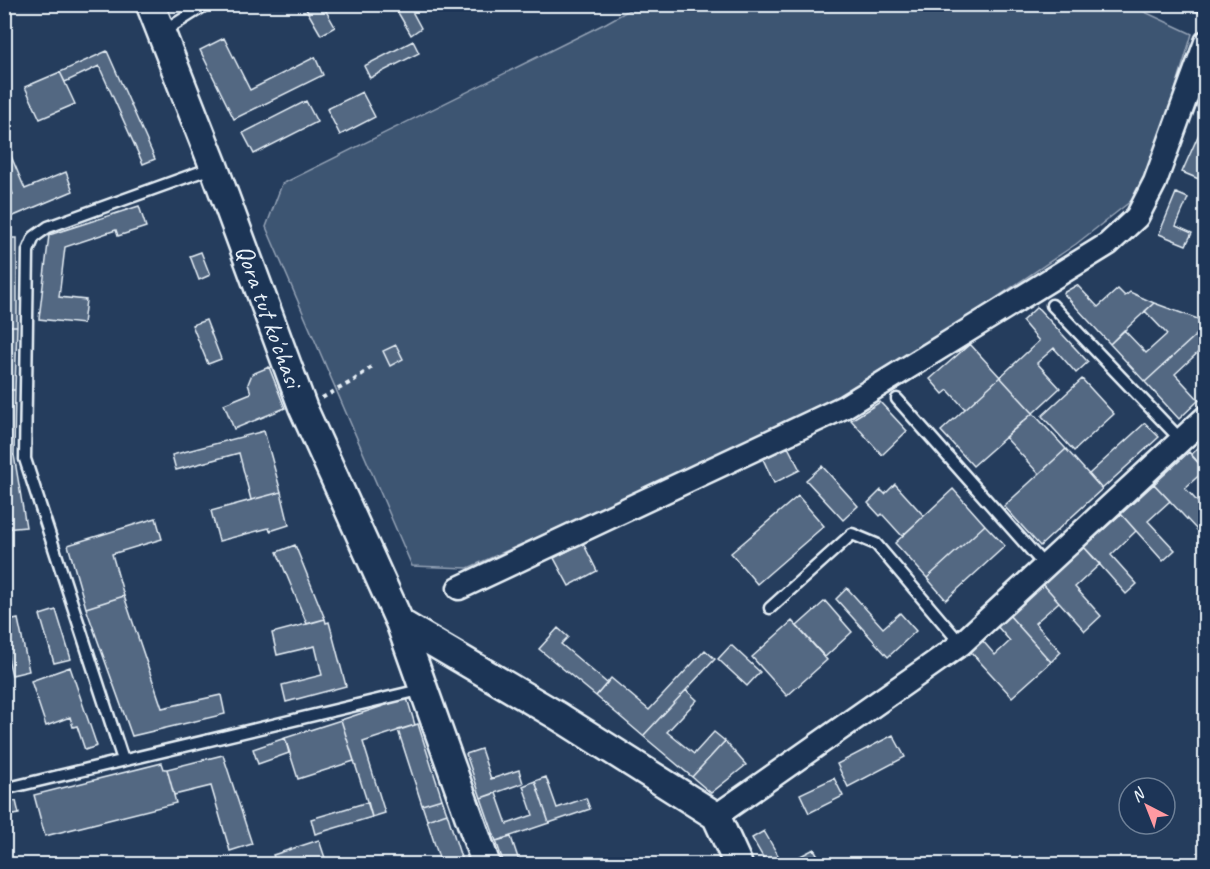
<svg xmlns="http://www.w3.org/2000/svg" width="1210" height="869" font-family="Caveat,sans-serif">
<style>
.green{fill:#3e5472;stroke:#93a2b5;stroke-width:1.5}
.building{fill:#536782;stroke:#e8f1f8;stroke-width:1.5}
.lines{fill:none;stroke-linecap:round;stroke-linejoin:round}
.service-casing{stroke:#e8f1f8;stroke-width:15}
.minor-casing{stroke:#e8f1f8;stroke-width:27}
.tertiary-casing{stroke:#e8f1f8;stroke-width:32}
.path{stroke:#e8f1f8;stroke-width:4;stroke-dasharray:4.5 4.5;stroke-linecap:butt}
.service{stroke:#1d3557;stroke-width:10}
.minor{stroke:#1d3557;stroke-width:22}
.tertiary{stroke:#1d3557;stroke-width:27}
.labels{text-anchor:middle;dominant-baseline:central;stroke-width:4.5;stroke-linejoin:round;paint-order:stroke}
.street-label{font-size:26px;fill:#e8f1f8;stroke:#1d3557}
</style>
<rect width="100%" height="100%" fill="#253d5d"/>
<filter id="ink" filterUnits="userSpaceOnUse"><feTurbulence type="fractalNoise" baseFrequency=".0167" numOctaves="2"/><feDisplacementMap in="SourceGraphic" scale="12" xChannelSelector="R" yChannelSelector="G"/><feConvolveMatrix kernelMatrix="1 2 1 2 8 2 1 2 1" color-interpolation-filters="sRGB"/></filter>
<g filter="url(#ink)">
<path class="green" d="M638,5H1130L1192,34L1145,190L1076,244L845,400L468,568L412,566L266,227L282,184L606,23Z"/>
<path class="building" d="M303,4H322L335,27L321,35Z
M393,4H408L421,28L411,35Z
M224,38L250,90L315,57L323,75L234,119L200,50Z
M413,41L419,53L370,78L364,66Z
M107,51L155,159L143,164L99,66L65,82L60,72Z
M60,72L75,104L40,119L25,87Z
M362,92L375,117L340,135L327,109Z
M306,101L317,122L254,154L243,133Z
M1206,118V182L1182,172Z
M4,146L6,150L8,149L25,189L66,172L73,191L4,220V197L13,194L4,174Z
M1176,193L1188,198L1176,226L1192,233L1186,245L1159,234Z
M139,206L146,227L118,236L116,230L65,247L59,297L86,300L83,324L39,319L49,235Z
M4,238H17V326H4Z
M201,252L210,275L199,280L190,256Z
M1077,285L1098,307L1118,289L1125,296L1130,292L1154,303L1110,344L1063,293Z
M1154,303L1206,322V326L1145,382L1110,344L1124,330L1146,353L1167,334L1145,311Z
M1037,307L1088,362L1076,373L1054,348L1037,363L1060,388L1033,413L1000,377L1039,341L1022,321Z
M206,320L221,359L208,364L192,325Z
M4,326H17L15,390H4Z
M1206,326V345L1175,374L1199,400L1179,419L1145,382Z
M970,344L1000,377L965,409L948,390L943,394L930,379Z
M396,345L403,359L390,366L383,351Z
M269,367L285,408L234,429L224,404L251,393L248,384L252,374Z
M1000,377L1033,413L973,466L941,431Z
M1082,379L1114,414L1074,451L1042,416Z
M4,390H15L14,455H4Z
M880,402L907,431L882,455L851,420Z
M1033,413L1066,449L1039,474L1005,437Z
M1145,423L1159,437L1102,489L1089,474Z
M264,431L281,492L251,500L239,453L176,470L172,455Z
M1206,440V471L1191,455Z
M788,447L800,470L774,483L763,459Z
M1066,449L1102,489L1040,546L1004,506Z
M1189,452L1205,470L1185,488L1206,511V522L1197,530L1154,484Z
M4,455H14L26,527L4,529V514H9L4,489Z
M822,466L858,506L843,520L806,480Z
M895,484L924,516L902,536L882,514L880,516L868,503L881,490L885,494Z
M1154,484L1170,501L1148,521L1175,550L1163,561L1121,514Z
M953,489L985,525L927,578L895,543Z
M281,492L289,525L270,531L269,528L219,541L211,511Z
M798,496L824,526L757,584L731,553Z
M1121,514L1136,531L1111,555L1137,584L1126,594L1084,547Z
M156,518L162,539L112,554L124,596L86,608L68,545Z
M985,525L1005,546L946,600L927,578Z
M583,543L597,571L569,586L554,558Z
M295,545L325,619L307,624L277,552Z
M1084,547L1100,564L1075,587L1101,616L1085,631L1043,584Z
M1043,584L1059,602L1035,623L1061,652L1051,662L1009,615Z
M847,588L883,628L900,613L916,631L888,657L836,599Z
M124,596L162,708L221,695L225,714L132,736L86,608Z
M825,601L852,632L825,657L797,626Z
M56,610L71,659L54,663L40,615Z
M1009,615L1051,662L1012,697L970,651L982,640L995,655L1010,641L997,626Z
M18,619L29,671L12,675L4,642V622Z
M325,619L326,623L329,622L346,686L286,702L282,685L322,675L315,646L277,655L272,633Z
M792,621L827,660L787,696L752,657Z
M558,628L568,637L561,644L607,683L596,696L539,649Z
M731,645L760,672L747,686L718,659Z
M705,650L715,659L643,736L596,696L611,678L649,710Z
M70,667L97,746L85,750L77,726L73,727L70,717L46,726L31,681Z
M686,690L697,700L667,732L694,754L714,732L725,741L692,777L643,736Z
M407,698L415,725L363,742L385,813L372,817L341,720Z
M341,720L354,761L298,779L285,738Z
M418,724L442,799L422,805L398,730Z
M893,735L905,757L848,787L837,764Z
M285,738L289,753L258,764L253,749Z
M725,741L746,765L711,793L692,777Z
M481,749L491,779L519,770L523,783L481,798L466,754Z
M223,755L252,844L230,851L211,786L174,795L167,769Z
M162,763L164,769H167L176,803L45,836L34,795Z
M546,777L557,808L586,798L590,809L549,823L535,781Z
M834,778L843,796L809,813L800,794Z
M535,781L549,823L496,841L481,798L496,793L507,824L533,815L523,786Z
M442,799L447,813L427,820L422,805Z
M16,801L19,814L4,817V804Z
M368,802L372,817L315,834L311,819Z
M447,813L463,864H441L427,820Z
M764,831L783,864H767L752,838Z
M511,837L520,864H504L496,841Z
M319,840L327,864H312L310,859L295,864H277L273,855Z
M814,849L820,859L810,864H785Z"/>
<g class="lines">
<defs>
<path id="service" d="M1196,4L1206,8
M161,33L207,4
M1052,305L1181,440
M897,399L1045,566
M770,608L852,534L876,544L961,644
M123,760L25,459L28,251L34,237L48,227L214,167
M4,789L424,689"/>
<path id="minor" d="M459,588L844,407L1108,244L1137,217L1155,182L1206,42
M716,816L961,644L1206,417"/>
<path id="tertiary" d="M150,4L214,167L303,408L400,623L486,864
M400,623L558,716L716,816L738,864"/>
</defs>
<use href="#service" class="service-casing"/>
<use href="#minor" class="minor-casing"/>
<use href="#tertiary" class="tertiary-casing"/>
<path class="path" d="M322,398L353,381L373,366"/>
<use href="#service" class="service"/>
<use href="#minor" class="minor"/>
<use href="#tertiary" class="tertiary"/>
</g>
</g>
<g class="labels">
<g class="street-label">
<text transform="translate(269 316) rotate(70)">Qora tut ko'chasi</text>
</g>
</g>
<rect width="1210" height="869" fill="none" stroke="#1d3557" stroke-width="24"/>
<rect x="12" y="12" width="1186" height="845" fill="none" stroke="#e8f1f8" stroke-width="2" filter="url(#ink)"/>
<g transform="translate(1147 806) rotate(318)"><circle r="28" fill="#1d3557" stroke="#6e8097" stroke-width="1.5"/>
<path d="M0-4.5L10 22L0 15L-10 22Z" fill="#ff9aa2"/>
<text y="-9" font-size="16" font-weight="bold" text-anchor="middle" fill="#e8f1f8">N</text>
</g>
</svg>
